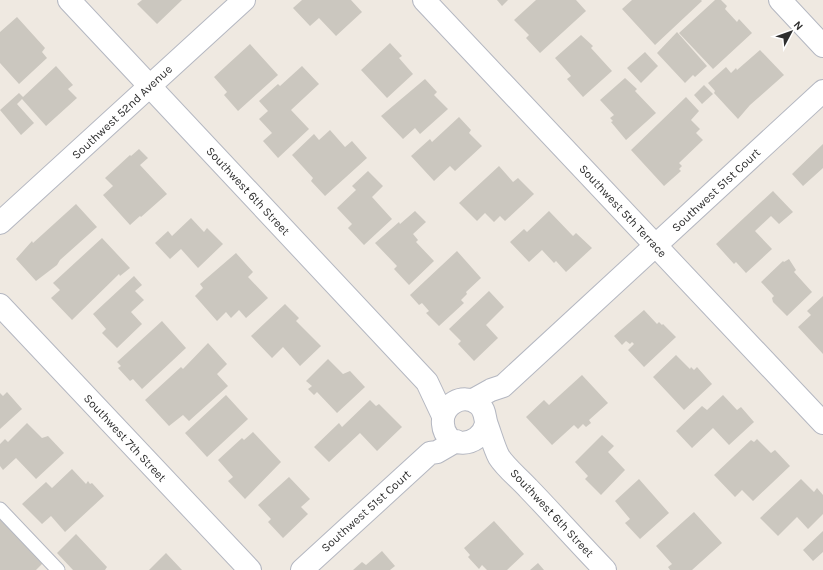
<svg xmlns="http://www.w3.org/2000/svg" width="823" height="570" font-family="Karla,sans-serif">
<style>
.building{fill:#cbc7bf}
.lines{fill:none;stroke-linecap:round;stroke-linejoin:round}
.service-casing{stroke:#b4b7c1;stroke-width:15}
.minor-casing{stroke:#b4b7c1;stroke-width:24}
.service{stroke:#fff;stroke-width:13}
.minor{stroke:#fff;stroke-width:22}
.labels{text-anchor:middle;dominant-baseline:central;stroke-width:4;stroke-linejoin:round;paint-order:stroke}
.street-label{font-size:12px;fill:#2e2e2e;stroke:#fff}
</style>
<rect width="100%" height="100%" fill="#efe9e1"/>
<path class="building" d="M142,0H182L157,24L137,4Z
M302,0H351L362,12L336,36L319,18L310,26L293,8Z
M497,0H508L502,6Z
M536,0H576L586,11L540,53L526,38L529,35L514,20Z
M632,0H701L702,1L655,45L622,9Z
M715,0H721L727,6L725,9L737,22L739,19L752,33L713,69L679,33Z
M17,17L45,48L42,52L47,58L19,84L0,63V32Z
M677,32L707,66L695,77L693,75L685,83L657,53Z
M581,35L593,46L591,48L612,71L583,97L567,79L571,76L555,58Z
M390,43L402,56L399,58L413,74L387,98L361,70Z
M250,44L278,75L238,111L224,95L227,92L214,77Z
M760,50L784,75L750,105L738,119L714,93L715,91L708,83L726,67L731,73L736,68L737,70Z
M645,52L658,66L641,83L627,68Z
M56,66L73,85L68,89L77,98L46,126L22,99L17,104L34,123L21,135L0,110L19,93L23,97Z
M302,66L319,84L291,110L309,129L278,158L263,141L272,133L259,119L268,111L259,101L278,84L280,86Z
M625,78L637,89L635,91L656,113L626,140L611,122L613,121L610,118L614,115L600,100Z
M425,79L437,92L434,95L448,109L420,134L415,128L403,139L381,116Z
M704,85L713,94L702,104L694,95Z
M686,97L699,111L691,120L700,129L696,133L703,140L679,163L682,166L679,169L681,171L664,186L631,150Z
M459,117L471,130L469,133L482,146L455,171L450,166L434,181L411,156L430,139L432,142Z
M330,130L345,147L352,141L367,158L325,196L311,181L313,178L292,155L314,134L319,140Z
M823,144V168L803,186L792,174Z
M139,149L148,158L140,165L167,194L141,217L140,216L130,225L103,195L113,186L105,178L130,155L131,156Z
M499,166L513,182L518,178L534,194L505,221L500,216L494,222L485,213L477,221L459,203Z
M368,171L383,186L372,197L392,219L364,245L348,228L352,224L337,208L356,190L352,186Z
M773,191L793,212L779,224L771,216L755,231L772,249L746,273L736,262L734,264L716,244Z
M76,204L97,227L60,260L57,265L36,281L16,259L32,241L33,243Z
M415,211L426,222L413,234L418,240L416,242L434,261L409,285L394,269L397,266L375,243L399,222L400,224Z
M549,211L573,236L576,233L592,248L566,272L556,261L554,263L542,250L529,262L510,242L524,229L527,232Z
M191,218L204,232L207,228L223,244L198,268L181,249L170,259L155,243L168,231L172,236Z
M102,238L130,268L120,276L119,274L72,320L51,298L60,290L53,283Z
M457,251L481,278L466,292L467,294L461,300L464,303L439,326L426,313L429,311L422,303L419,305L410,295Z
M236,253L253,272L248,277L268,298L246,318L239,310L231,318L226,312L217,321L195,296L203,288L200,284Z
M789,259L796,270L794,272L812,292L787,316L773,302L772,298L774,296L761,282L783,261L784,262Z
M134,276L142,285L135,291L144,300L131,312L142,324L117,348L102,333L106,329L93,314Z
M489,291L504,307L486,325L498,338L474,361L458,344L461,341L449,329Z
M823,296V354L798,327L811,315L807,311Z
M285,304L299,318L296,321L321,346L300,366L283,347L272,358L251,336Z
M644,310L657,324L659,322L662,325L663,324L676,337L644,367L628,350L634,344L632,342L630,344L626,341L622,345L614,336Z
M162,321L186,348L142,389L133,379L130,381L118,368L121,366L117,362Z
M208,343L227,364L217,374L228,386L189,421L183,415L169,426L145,400L181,367L183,369Z
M676,355L690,369L691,367L694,370L697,367L712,384L684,410L653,377Z
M328,359L343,374L350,371L365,387L337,413L317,392L314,395L308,389L312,386L306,381Z
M582,375L608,403L589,420L591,423L586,427L583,424L578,429L574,425L552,445L526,417L544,400L549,405Z
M7,392L22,409L0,429V393L3,396Z
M226,395L248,419L207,457L185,433Z
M723,395L737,410L741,407L754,422L729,445L713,428L692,448L676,431L702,406L707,410Z
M370,400L376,406L379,404L402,427L377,451L360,433L329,462L314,447L339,423L342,427Z
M27,423L42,438L48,436L64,453L36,479L16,458L3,470L0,466V444L5,439L8,442Z
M253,432L281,462L245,499L228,481L233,477L218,460L242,438L244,440Z
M602,435L614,446L608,452L625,470L601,495L585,479L588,476L575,462Z
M757,439L771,453L775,450L790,466L753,501L742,490L735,497L714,475L751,440L754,442Z
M72,469L86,484L88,481L90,484L92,483L104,496L65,532L51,516L42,524L22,504L46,482L52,488Z
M289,477L310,499L301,507L308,514L283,538L268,522L271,519L258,505Z
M639,479L669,513L640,539L625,523L630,519L615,501Z
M801,479L814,492L817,488L823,495V514L808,529L797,517L778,536L760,518Z
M694,512L722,543L692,570H670L668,567L672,564L656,546Z
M0,516L44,562L36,570H0Z
M494,521L524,554L507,570H487L482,565L479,569L468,557L470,555L464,548Z
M823,531V552L813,561L803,550Z
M76,534L107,567L105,570H73L57,553Z
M382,551L395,566L390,570H353L362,562L366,565Z
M166,553L182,570H149Z
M538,563L544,570H530Z"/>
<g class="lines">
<defs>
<path id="service" d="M0,509L58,570"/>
<path id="minor" d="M69,0L427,382L443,416
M424,0L823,423
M780,0L823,46
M0,223L244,0
M0,305L250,570
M473,400L491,390L503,386L823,91
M486,424C480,448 445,450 443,424C441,405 463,392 478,404C486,410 484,417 487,425C490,433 495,450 499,457C506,468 519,478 528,488C554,515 579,543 605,570
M302,570L430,453L437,452L456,441"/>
</defs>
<use href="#service" class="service-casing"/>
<use href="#minor" class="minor-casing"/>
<use href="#service" class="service"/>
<use href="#minor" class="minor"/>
</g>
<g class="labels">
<g class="street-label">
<text transform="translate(122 112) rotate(-43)">Southwest 52nd Avenue</text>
<text transform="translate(716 190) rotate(-43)">Southwest 51st Court</text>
<text transform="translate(248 191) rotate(47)">Southwest 6th Street</text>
<text transform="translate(623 211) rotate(47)">Southwest 5th Terrace</text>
<text transform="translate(125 438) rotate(47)">Southwest 7th Street</text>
<text transform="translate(366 511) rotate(-42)">Southwest 51st Court</text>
<text transform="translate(552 513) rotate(47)">Southwest 6th Street</text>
</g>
</g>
<g transform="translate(791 32) rotate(49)" stroke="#ffffff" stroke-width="3" paint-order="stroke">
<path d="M0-3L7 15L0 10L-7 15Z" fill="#2e2e2e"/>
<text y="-6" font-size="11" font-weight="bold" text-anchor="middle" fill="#2e2e2e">N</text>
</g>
</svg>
